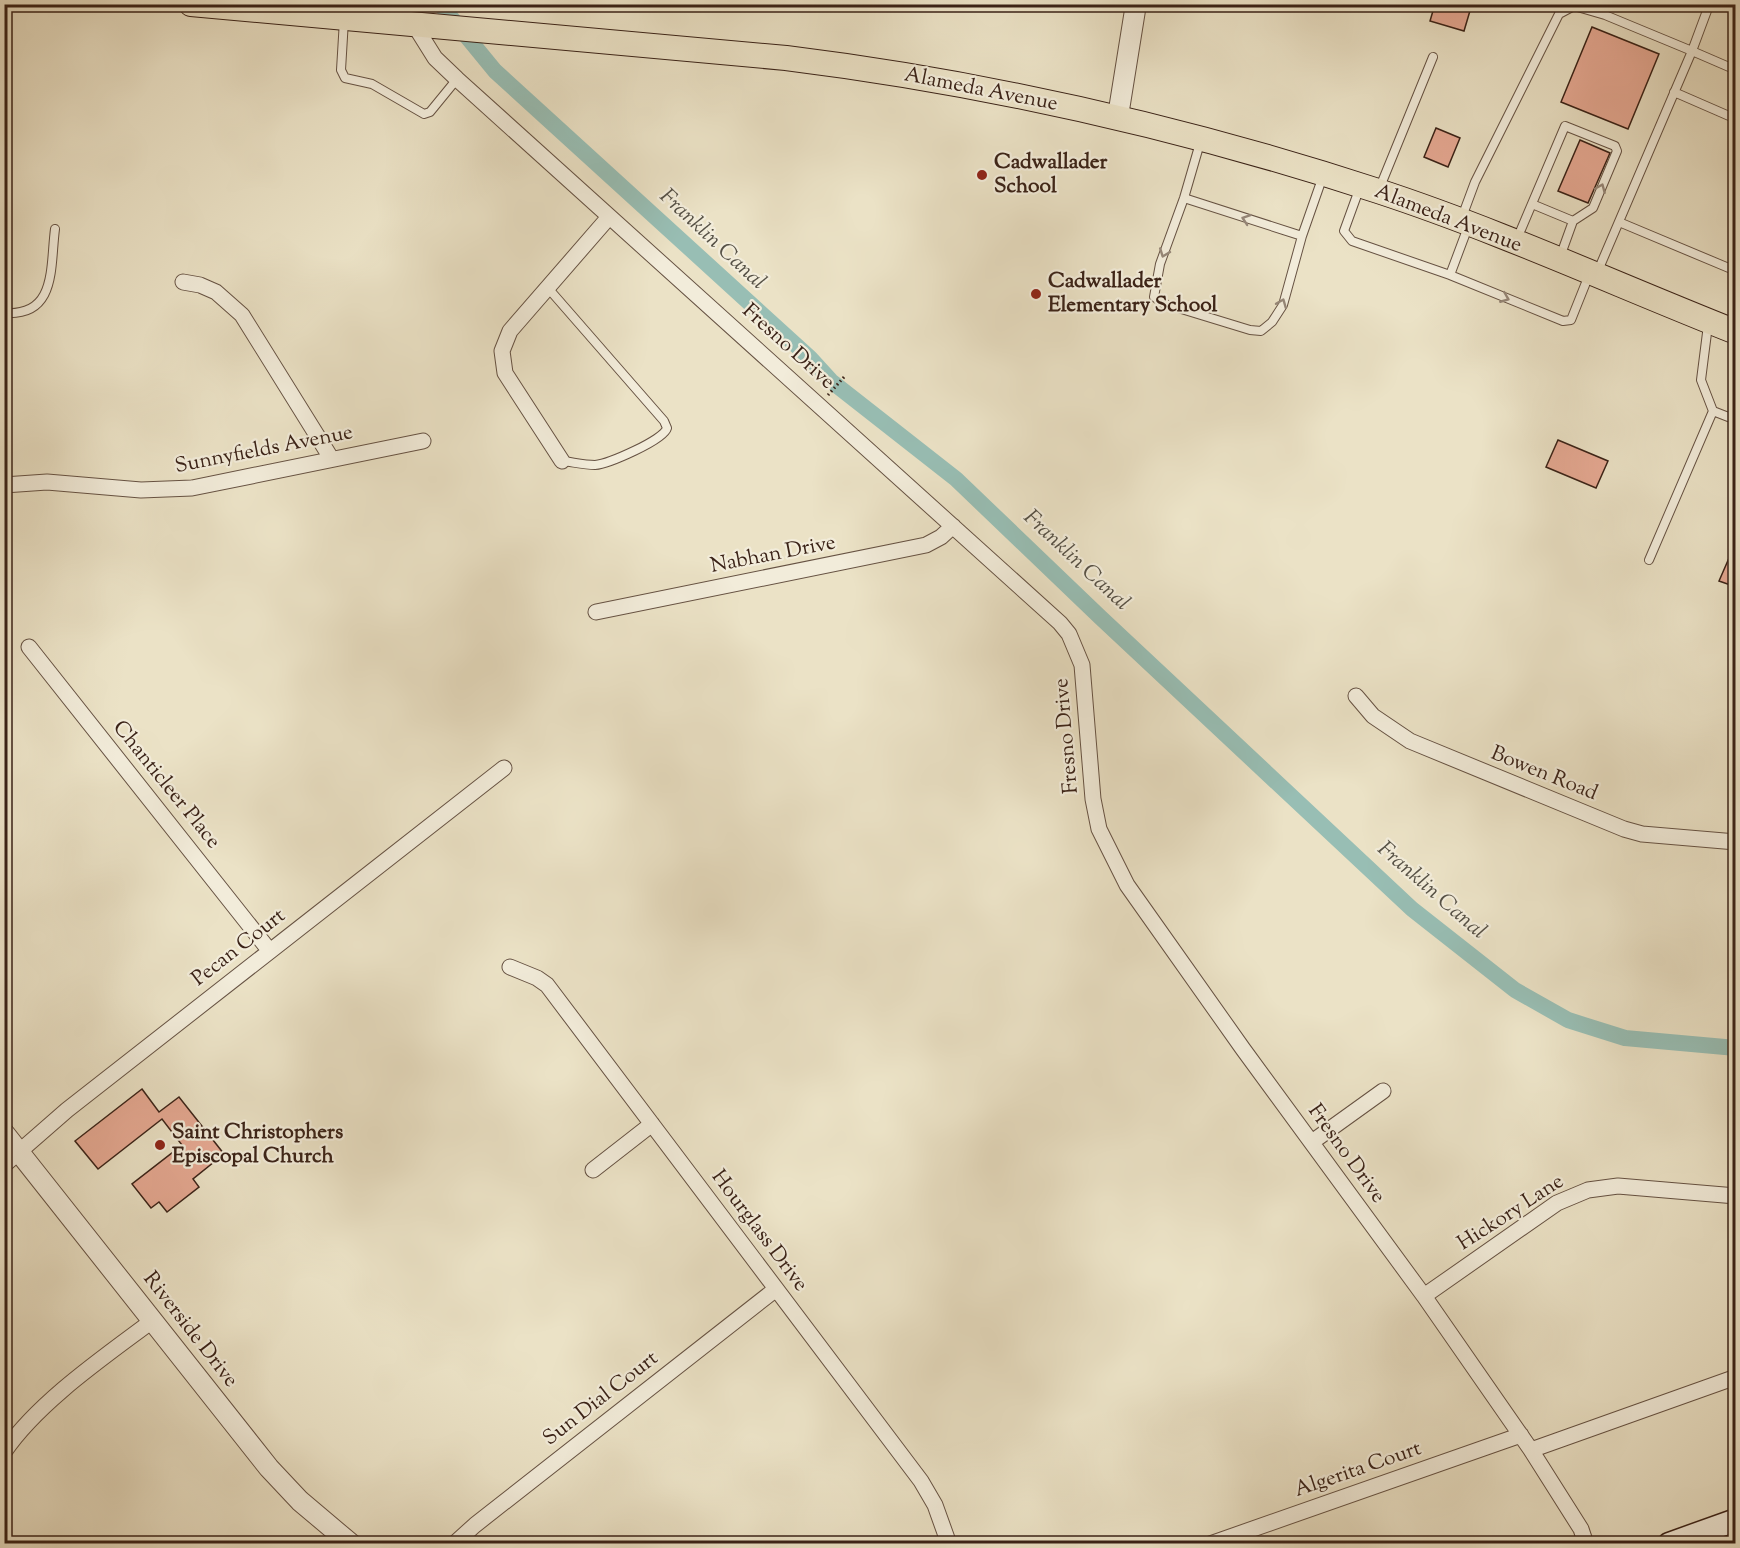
<svg xmlns="http://www.w3.org/2000/svg" width="1740" height="1548" font-family="'Sorts Mill Goudy',serif">
<style>
.lines{fill:none;stroke-linecap:round;stroke-linejoin:round}
.canal{stroke:#98beb4;stroke-width:16}
.building{fill:#e6a993;stroke:#3a2217;stroke-width:1.5}
.service-casing{stroke:#665243;stroke-width:10}
.minor-casing{stroke:#665243;stroke-width:17}
.tertiary-casing{stroke:#665243;stroke-width:22}
.secondary-casing{stroke:#3a2217;stroke-width:25}
.primary-casing{stroke:#3a2217;stroke-width:26}
.path{stroke:#3a2217;stroke-width:3;stroke-dasharray:1.5 3;stroke-linecap:butt}
.service{stroke:#f2ecda;stroke-width:8}
.minor{stroke:#f2ecda;stroke-width:15}
.tertiary{stroke:#f2ecda;stroke-width:20}
.secondary{stroke:#f2ecda;stroke-width:22}
.primary{stroke:#ebe2c6;stroke-width:24}
.oneway{stroke:#968778}
.poi-dot{fill:#8f2418;stroke:#f2ecda;stroke-width:2}
.labels{text-anchor:middle;dominant-baseline:central;stroke-width:4.5;stroke-linejoin:round;paint-order:stroke}
.street-label{font-size:21px;fill:#3a2217;stroke:#f2ecda}
.poi-label{font-size:21px;font-weight:bold;fill:#3a2217;stroke:#f2ecda;text-anchor:start}
.water-label{font-size:22px;font-style:italic;fill:#565146;stroke:#f2ecda}
</style>
<rect width="100%" height="100%" fill="#ebe2c6"/>
<filter id="stains"><feTurbulence type="fractalNoise" baseFrequency=".00333" numOctaves="4"/><feColorMatrix values="0 0 0 0 .2 0 0 0 0 .09 0 0 0 0 .02 0 0 0 .5 -.17"/></filter>
<radialGradient id="worn" r=".72"><stop offset=".6" stop-color="#630" stop-opacity="0"/><stop offset="1" stop-color="#630" stop-opacity=".3"/></radialGradient>
<g class="lines">
<path class="canal" d="M440,4L495,71L810,358L831,381L956,479L1100,617L1412,909L1515,990L1568,1020L1625,1038L1736,1048"/>
</g>
<path class="building" d="M1435,4H1472L1464,31L1430,21Z
M1592,27L1659,54L1628,129L1561,102Z
M1436,128L1460,138L1448,167L1424,157Z
M1580,140L1610,153L1588,203L1558,191Z
M1558,440L1608,461L1596,488L1546,467Z
M1736,542V587L1719,581Z
M142,1089L159,1112L179,1097L224,1154L193,1179L199,1187L167,1212L159,1202L151,1208L132,1184L182,1145L162,1119L98,1169L75,1141Z"/>
<g class="lines">
<defs>
<path id="service" d="M1708,8L1692,51L1736,70
M344,20L341,70L345,78L372,84L424,114L430,112L457,79
M1674,92L1736,119
M1200,143L1184,198L1160,264L1154,297L1165,304L1250,330L1261,331L1272,322L1283,305L1302,236L1323,176
M1360,187L1344,231L1352,241L1450,275L1468,227
M1380,187L1433,57
M1184,198L1302,236
M1532,204L1573,221L1560,257
M1462,217L1475,182L1559,14L1574,6L1605,15L1692,51L1597,273
M1619,222L1736,271
M1517,239L1565,126L1615,146L1617,151L1593,208L1573,221
M1450,275L1563,321L1571,320L1589,275
M548,288L664,421L667,428C664,440 608,464 595,465C584,465 572,462 562,461
M4,313C57,317 50,267 55,229
M1713,411L1736,420
M1649,560L1713,411L1701,380L1708,325"/>
<path id="minor" d="M415,26L435,58L457,79L1060,623L1069,634L1082,665L1093,799L1099,829L1127,885L1243,1049L1424,1296L1531,1450L1581,1529L1586,1544
M183,282L200,285L216,292L242,315L331,458
M562,461L505,373L502,351L510,331L609,217
M4,485L47,482L141,490L192,488L423,441
M596,612L926,545L941,537L953,526
M29,647L269,950
M1356,696L1373,716L1410,741L1624,829L1642,834L1736,842
M510,967L537,978L547,985L921,1481L935,1505L949,1544
M1312,1142L1383,1091
M4,1165L67,1110L504,768
M593,1170L652,1124
M1424,1296L1557,1203L1588,1190L1618,1186L1736,1196
M1531,1450L1736,1377
M4,1452C38,1402 104,1357 152,1321
M454,1544L475,1525L776,1289
M1210,1544L1521,1435"/>
<path id="tertiary" d="M1118,116L1136,4
M4,1133L269,1468L300,1501L351,1544"/>
<path id="secondary" d="M1669,1544L1736,1520"/>
<path id="primary" d="M191,4L786,58C987,83 1185,128 1378,191C1500,231 1617,285 1736,332"/>
</defs>
<use href="#service" class="service-casing"/>
<use href="#minor" class="minor-casing"/>
<use href="#tertiary" class="tertiary-casing"/>
<use href="#secondary" class="secondary-casing"/>
<use href="#primary" class="primary-casing"/>
<path class="path" d="M828,395L845,376"/>
<use href="#service" class="service"/>
<use href="#minor" class="minor"/>
<use href="#tertiary" class="tertiary"/>
<use href="#secondary" class="secondary"/>
<use href="#primary" class="primary"/>
</g>
<defs><path id="oneway-chevron" d="M-2-3.5L2.5 0L-2 3.5" fill="none" stroke-width="1.6" stroke-linecap="round" stroke-linejoin="round" transform="scale(1.5)"/></defs>
<g class="oneway">
<use href="#oneway-chevron" transform="translate(1601 188) rotate(-67)"/>
<use href="#oneway-chevron" transform="translate(1246 219) rotate(-161)"/>
<use href="#oneway-chevron" transform="translate(1164 253) rotate(111)"/>
<use href="#oneway-chevron" transform="translate(1505 298) rotate(22)"/>
<use href="#oneway-chevron" transform="translate(1282 303) rotate(-68)"/>
</g>
<g class="poi-dot">
<circle cx="982" cy="175" r="6"/>
<circle cx="1036" cy="294" r="6"/>
<circle cx="160" cy="1145" r="6"/>
</g>
<g class="labels">
<g class="street-label">
<text transform="translate(981 90) rotate(11)">Alameda Avenue</text>
<text transform="translate(1448 219) rotate(21)">Alameda Avenue</text>
<text transform="translate(788 347) rotate(42)">Fresno Drive</text>
<text transform="translate(264 450) rotate(-11)">Sunnyfields Avenue</text>
<text transform="translate(773 555) rotate(-11)">Nabhan Drive</text>
<text transform="translate(1067 736) rotate(-95)">Fresno Drive</text>
<text transform="translate(1544 774) rotate(22)">Bowen Road</text>
<text transform="translate(166 785) rotate(51)">Chanticleer Place</text>
<text transform="translate(239 948) rotate(-38)">Pecan Court</text>
<text transform="translate(1346 1154) rotate(54)">Fresno Drive</text>
<text transform="translate(1511 1213) rotate(-33)">Hickory Lane</text>
<text transform="translate(759 1231) rotate(53)">Hourglass Drive</text>
<text transform="translate(190 1330) rotate(52)">Riverside Drive</text>
<text transform="translate(601 1399) rotate(-38)">Sun Dial Court</text>
<text transform="translate(1358 1470) rotate(-19)">Algerita Court</text>
</g>
<g class="poi-label">
<text x="994" y="163">Cadwallader<tspan x="994" dy="24">School</tspan></text>
<text x="1048" y="282">Cadwallader<tspan x="1048" dy="24">Elementary School</tspan></text>
<text x="172" y="1133">Saint Christophers<tspan x="172" dy="24">Episcopal Church</tspan></text>
</g>
<g class="water-label">
<text transform="translate(712 240) rotate(43)">Franklin Canal</text>
<text transform="translate(1076 561) rotate(43)">Franklin Canal</text>
<text transform="translate(1431 891) rotate(41)">Franklin Canal</text>
</g>
</g>
<rect width="1740" height="1548" fill="none" stroke="#ebe2c6" stroke-width="24"/>
<rect x="6" y="6" width="1728" height="1536" fill="none" stroke="#3a2217" stroke-width="3"/>
<rect x="12" y="12" width="1716" height="1524" fill="none" stroke="#3a2217" stroke-width="1.5"/>
<rect width="100%" height="100%" filter="url(#stains)"/>
<rect width="100%" height="100%" fill="url(#worn)"/>
</svg>
